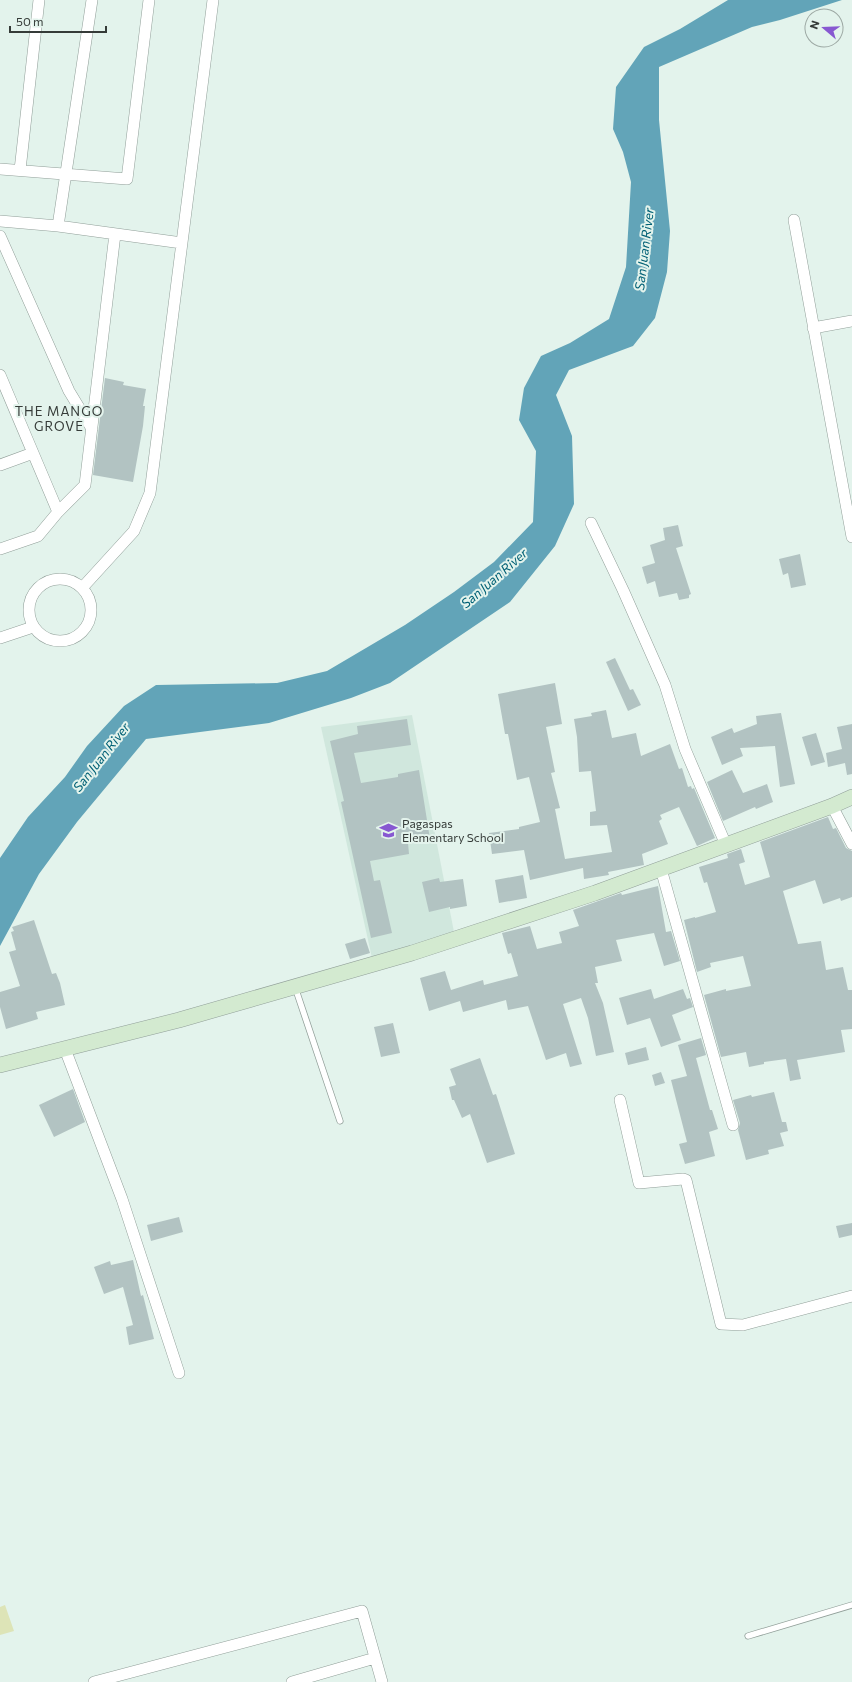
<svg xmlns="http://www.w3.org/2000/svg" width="852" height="1682" font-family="Commissioner,sans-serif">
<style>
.built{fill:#d0e7dd}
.green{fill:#dde4b7}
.water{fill:#62a4b8}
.building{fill:#b2c3c2}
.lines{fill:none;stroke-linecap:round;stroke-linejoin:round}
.service-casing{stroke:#919f99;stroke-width:7}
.minor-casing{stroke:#919f99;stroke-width:12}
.secondary-casing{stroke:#919f99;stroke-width:16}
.service{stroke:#fff;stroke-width:5.5}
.minor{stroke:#fff;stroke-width:11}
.secondary{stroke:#d3ead0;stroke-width:15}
.labels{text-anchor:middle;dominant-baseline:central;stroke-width:4;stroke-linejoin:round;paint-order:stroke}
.poi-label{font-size:12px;fill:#353b38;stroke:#e3f3ec;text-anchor:start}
.water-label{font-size:13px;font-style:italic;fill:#006075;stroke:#e3f3ec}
.neighbourhood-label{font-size:13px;letter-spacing:1px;fill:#353b38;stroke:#e3f3ec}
</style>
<rect width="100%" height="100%" fill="#e3f3ec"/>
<path class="built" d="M412,715L454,932L372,958L321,727Z"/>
<path class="green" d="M5,1605L14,1631L0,1635V1607Z"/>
<path class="water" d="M728,0H842L780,20L752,27L659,67V120L670,231L667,272L655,318L633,346L569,370L556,395L572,436L574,504L555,546L510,602L390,683L351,698L269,723L146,739L77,822L39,874L0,946V858L28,817L65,777L87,746L124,706L156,685L277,683L327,671L405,625L454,592L494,562L533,522L536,451L519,420L524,388L541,356L570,343L609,319L626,267L631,182L623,152L613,129L616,87L644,47L680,29Z"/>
<path class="building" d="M105,378L124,382L123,385L146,389L143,406H145L143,426L133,482L93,475Z
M678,525L683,546L676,548L691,594L689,595V598L679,600L677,593L659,597L655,581L647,584L642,567L655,563L650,545L665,540L663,528Z
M800,554L806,585L791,588L788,573L783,575L779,559Z
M615,658L630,690L633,689L641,705L628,711L606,662Z
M555,683L562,724L546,727L555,772L551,773L560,808L555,809L565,859L612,852L607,825L590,826V812L596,811L591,771L579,772L577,737L574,719L592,716L591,713L606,710L612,738L636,733L641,756L670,744L679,769L682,768L688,787L691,786L692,789L694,788L715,838L697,846L679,807L660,815L662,819L659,821L668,844L642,854L644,865L608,872L609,875L584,879L583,868L530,880L524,850L492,854L489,833L519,829V827L540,822L529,777L517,780L508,734H505L498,694Z
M781,713L795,784L780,787L775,746L740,748L743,756L722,765L711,737L732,728L734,733L757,724L756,716Z
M407,719L411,745L354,753L361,783L398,777V774L419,770L430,839L408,843L409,854L370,861L374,881L380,880L392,933L371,938L341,802L344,801L330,741L358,734L357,726Z
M852,724V774L847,775L845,763L828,767L826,753L842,749L837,727Z
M816,733L825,762L811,766L802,737Z
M732,770L743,793L767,784L773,802L756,809L755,807L723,821L707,782Z
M828,817L833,829L836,828L846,848L852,851V897L841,901L840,898L823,904L815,880L783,891L798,944L821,941L826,970L843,967L848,990H852V1029L841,1030L845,1052L797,1060L801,1079L790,1081L786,1059L764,1062V1064L749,1067L746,1052L721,1057L704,995L726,989V991L751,986L743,956L710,963L711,967L697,972L684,920L695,917V918L716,912L707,882L704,883L699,867L728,858L727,854L741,849L745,862L739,864L745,885L770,877L760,842Z
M523,875L527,898L499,903L495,880Z
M439,878L440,882L463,879L467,906L450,909V907L429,912L422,882Z
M658,886L666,932L671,931L680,961L664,966L654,933L616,940L622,961L595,967L598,983H595L603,1003L614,1052L596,1056L588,1018L581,998L563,1004L582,1064L570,1067L566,1053L546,1060L528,1006L508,1010L506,1000L463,1012L460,1001L429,1011L420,978L445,971L451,990L483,980L484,985L518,976L511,953L508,954L502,933L530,926L537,949L562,943L559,932L579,926L573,910L621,893L622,895Z
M34,920L52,974L56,973L60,983L65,1005L36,1012L38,1019L6,1029L0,1007V992L20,986L9,952L16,950L11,932L14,931L12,927Z
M365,938L370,953L350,959L345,944Z
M651,989L654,999L683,989L687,999L690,998L693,1007L672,1015L681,1040L661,1047L650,1018L627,1025L619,998Z
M393,1023L400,1053L381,1057L374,1027Z
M701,1038L706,1055L696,1058L710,1110H712L718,1129L709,1132L715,1156L685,1164L679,1144L687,1142L671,1080L687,1076L678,1045Z
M646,1047L649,1060L628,1065L625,1053Z
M480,1058L493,1095L496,1094L515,1154L487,1163L470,1114L462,1118L454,1100H452L449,1087L456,1085L450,1069Z
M661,1072L665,1083L655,1086L652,1075Z
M73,1089L85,1122L54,1137L39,1105Z
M774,1092L782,1122H786L788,1131L780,1133L784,1146L768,1150L769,1154L746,1160L738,1130L740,1123L733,1100L751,1095L752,1097Z
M179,1217L183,1232L151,1241L147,1225Z
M852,1223V1235L839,1238L836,1226Z
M133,1260L141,1296L143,1295L154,1339L129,1345L126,1327L133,1325L123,1287L104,1294L94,1267L110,1261L111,1265Z"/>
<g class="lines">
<defs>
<path id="service" d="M295,987L340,1121
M748,1636L852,1605"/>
<path id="minor" d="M0,169L127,179L149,0
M20,170L39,0
M794,220L852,537
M0,221L58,226L182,243
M58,226L92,0
M0,236L69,391L92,429
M813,328L852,321
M0,375L58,512
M0,465L33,453
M591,523L623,590L665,685L685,749L726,845
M0,549L38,536L58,512L85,485L115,234
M29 610a31 31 0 1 1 62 0a31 31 0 1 1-62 0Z
M82,588L134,531L150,493L213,0
M0,638L33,627
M832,806L852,844
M661,869L733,1125
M65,1049L122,1199L179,1373
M620,1100L639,1183L683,1179L686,1180L721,1324L743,1325L852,1296
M94,1682L362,1611L382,1682
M292,1682L375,1658"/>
<path id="secondary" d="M0,1065L179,1020L412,953L595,893L832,806L852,797"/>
</defs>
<use href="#service" class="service-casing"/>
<use href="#minor" class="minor-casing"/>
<use href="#secondary" class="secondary-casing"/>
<use href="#service" class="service"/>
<use href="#minor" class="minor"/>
<use href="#secondary" class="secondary"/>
</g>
<defs>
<symbol id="school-bare" viewBox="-9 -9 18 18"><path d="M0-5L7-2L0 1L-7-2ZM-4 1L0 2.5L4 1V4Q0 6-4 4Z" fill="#8758d1" stroke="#e3f3ec" stroke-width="2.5" paint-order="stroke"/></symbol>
</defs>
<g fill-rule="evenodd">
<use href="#school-bare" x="376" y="818" width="25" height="25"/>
</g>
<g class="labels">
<g class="poi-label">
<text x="402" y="823">Pagaspas<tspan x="402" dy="14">Elementary School</tspan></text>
</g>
<g class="water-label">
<text transform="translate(644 249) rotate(-83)">San Juan River</text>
<text transform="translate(494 578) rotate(-41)">San Juan River</text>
<text transform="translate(101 757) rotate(-52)">San Juan River</text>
</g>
<g class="neighbourhood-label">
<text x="59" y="411">THE MANGO<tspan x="59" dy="15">GROVE</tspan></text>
</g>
</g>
<g transform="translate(824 28) rotate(289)"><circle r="19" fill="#e3f3ec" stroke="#9da9a4"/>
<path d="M0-3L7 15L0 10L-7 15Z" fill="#8758d1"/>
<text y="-6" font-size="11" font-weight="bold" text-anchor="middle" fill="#353b38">N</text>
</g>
<path d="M10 26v6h96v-6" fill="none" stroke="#353b38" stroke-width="2"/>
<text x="16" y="26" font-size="12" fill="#353b38" stroke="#e3f3ec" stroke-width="3" paint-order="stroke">50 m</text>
</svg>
